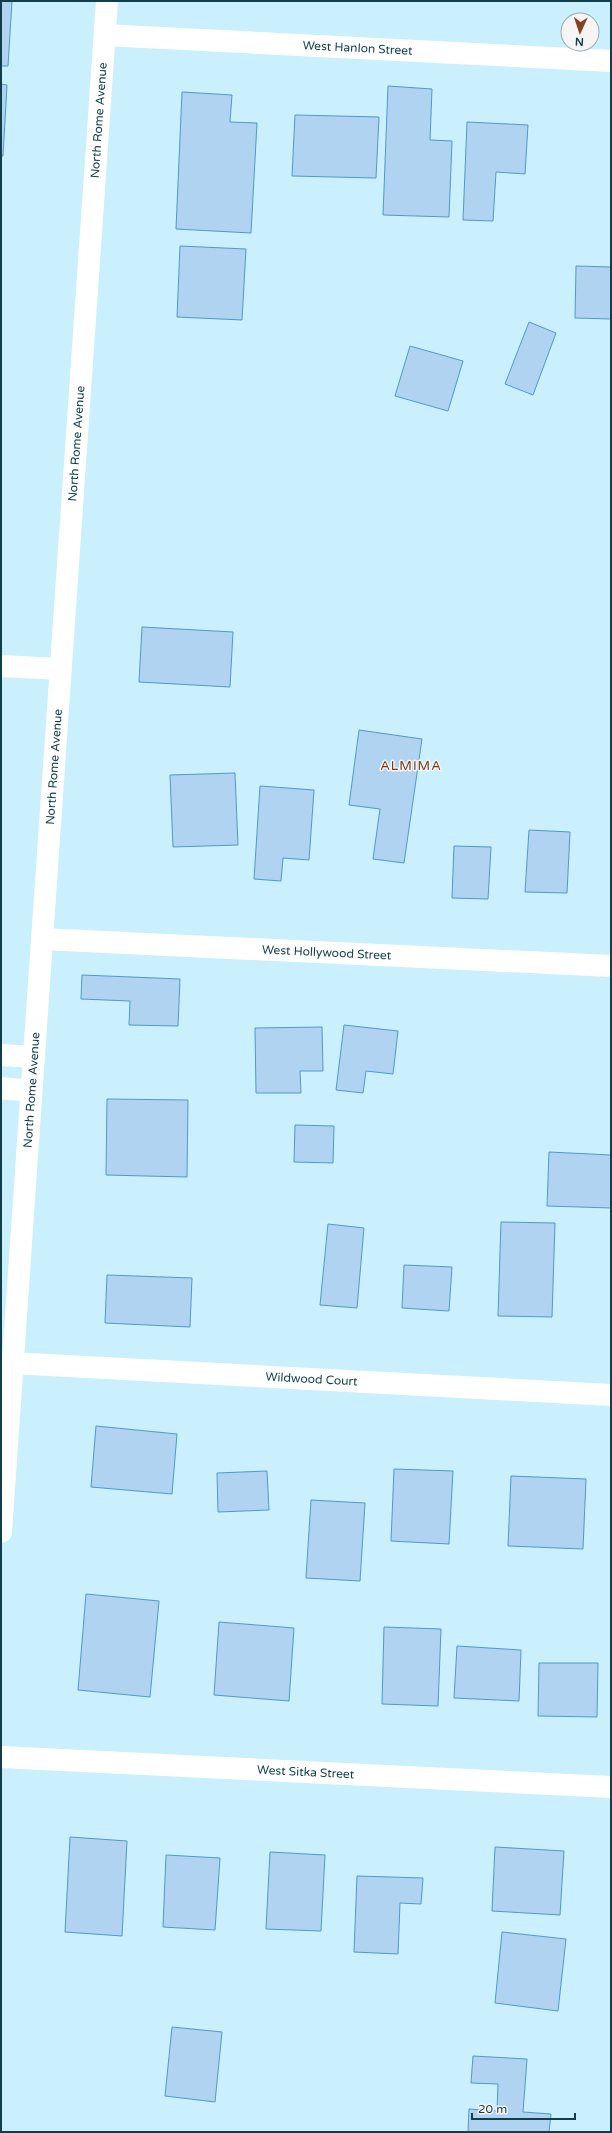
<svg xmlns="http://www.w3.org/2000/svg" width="612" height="2133" font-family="'Varela Round',sans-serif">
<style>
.building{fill:#afd3f0;stroke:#5298cd}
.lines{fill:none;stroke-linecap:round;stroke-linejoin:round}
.minor{stroke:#fff;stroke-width:22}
.labels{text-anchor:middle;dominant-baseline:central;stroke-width:3;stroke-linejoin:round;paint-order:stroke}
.street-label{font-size:12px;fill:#123e4c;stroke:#f5f5f5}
.neighbourhood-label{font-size:13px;letter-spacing:1px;fill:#7a391b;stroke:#f5f5f5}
</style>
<rect width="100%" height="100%" fill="#caeffd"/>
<path class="building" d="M1,1H12L8,66H1Z
M1,84L7,85L3,156H1Z
M388,86L432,89L430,140L452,141L449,217L383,215Z
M182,92L232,95L230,122L257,123L251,233L176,229Z
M295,115L379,117L376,178L292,176Z
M467,122L528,125L525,174L496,172L493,221L463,220Z
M180,246L246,249L242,320L177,317Z
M576,266L611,267V319L575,318Z
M529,322L556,333L533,395L505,384Z
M410,346L463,361L448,411L395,396Z
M142,627L233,632L230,687L139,682Z
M359,730L422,739L404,863L373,859L380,809L349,805Z
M235,773L238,845L173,847L170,775Z
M260,786L314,790L309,860L283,858L281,881L254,879Z
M529,830L570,832L567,893L525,892Z
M454,846L491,847L488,899L452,898Z
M82,975L180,979L178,1026L129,1025L130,1001L81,999Z
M344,1025L398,1031L393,1074L366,1071L363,1093L336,1090Z
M322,1027L323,1071H300L301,1093H256L255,1028Z
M107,1099L188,1100L187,1177L106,1175Z
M295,1125L334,1126L333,1163L294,1162Z
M549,1152L611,1155V1208L547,1206Z
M501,1222L555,1223L552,1317L498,1316Z
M328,1224L364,1228L357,1308L320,1305Z
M404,1265L452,1267L449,1311L402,1308Z
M107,1275L192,1278L190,1327L105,1323Z
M96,1426L177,1434L172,1494L91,1487Z
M394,1469L453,1471L449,1544L391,1541Z
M267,1471L269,1510L218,1512L217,1473Z
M511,1476L586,1479L583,1549L508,1546Z
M311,1500L365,1503L360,1581L306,1578Z
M86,1594L159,1601L150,1697L78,1690Z
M219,1622L294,1628L289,1701L214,1695Z
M384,1627L441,1629L438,1706L382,1704Z
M457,1646L521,1650L519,1701L454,1698Z
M539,1663H598L597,1717L538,1716Z
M70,1837L127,1841L122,1936L65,1932Z
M495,1847L564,1851L560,1915L492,1911Z
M270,1852L325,1855L321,1931L266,1929Z
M166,1855L220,1858L215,1930L163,1927Z
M357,1876L423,1878L421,1904L400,1903L398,1954L354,1952Z
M502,1932L566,1939L558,2011L495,2003Z
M172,2027L222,2032L215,2102L165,2096Z
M473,2056L527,2059L523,2112L551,2114L549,2132H468L469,2109L497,2111L498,2084L471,2083Z"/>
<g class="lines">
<g class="minor">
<path id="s1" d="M105,35L611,61"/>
<path d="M1,666L60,669"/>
<path id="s2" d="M42,939L611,966"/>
<path d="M1,1055L34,1057"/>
<path d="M1,1088L31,1091"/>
<path id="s3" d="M11,1363L611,1395"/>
<path id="s4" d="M1,1532L107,1"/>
<path id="s5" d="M1,1757L611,1787"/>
</g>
</g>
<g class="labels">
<g class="street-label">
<text stroke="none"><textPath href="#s1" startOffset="253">West Hanlon Street</textPath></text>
<text stroke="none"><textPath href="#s4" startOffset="1415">North Rome Avenue</textPath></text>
<text stroke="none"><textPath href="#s4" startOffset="1091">North Rome Avenue</textPath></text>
<text stroke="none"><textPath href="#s4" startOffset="767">North Rome Avenue</textPath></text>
<text stroke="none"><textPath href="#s2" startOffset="285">West Hollywood Street</textPath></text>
<text stroke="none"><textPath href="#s4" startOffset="443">North Rome Avenue</textPath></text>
<text stroke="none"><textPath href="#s3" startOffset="301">Wildwood Court</textPath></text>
<text stroke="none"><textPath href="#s5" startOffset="305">West Sitka Street</textPath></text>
</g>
<g class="neighbourhood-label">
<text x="411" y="766">ALMIMA</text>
</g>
</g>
<rect width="612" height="2133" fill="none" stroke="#123e4c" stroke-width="4"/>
<g transform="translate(580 32) rotate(183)"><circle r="19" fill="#f5f5f5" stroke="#9aacb1"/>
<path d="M0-3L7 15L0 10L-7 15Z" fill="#884020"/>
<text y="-6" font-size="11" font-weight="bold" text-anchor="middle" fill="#123e4c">N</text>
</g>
<path d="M472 2113v6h103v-6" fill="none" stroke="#123e4c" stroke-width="2"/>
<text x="478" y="2113" font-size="12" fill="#123e4c" stroke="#f5f5f5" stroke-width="3" paint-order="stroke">20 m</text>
</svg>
